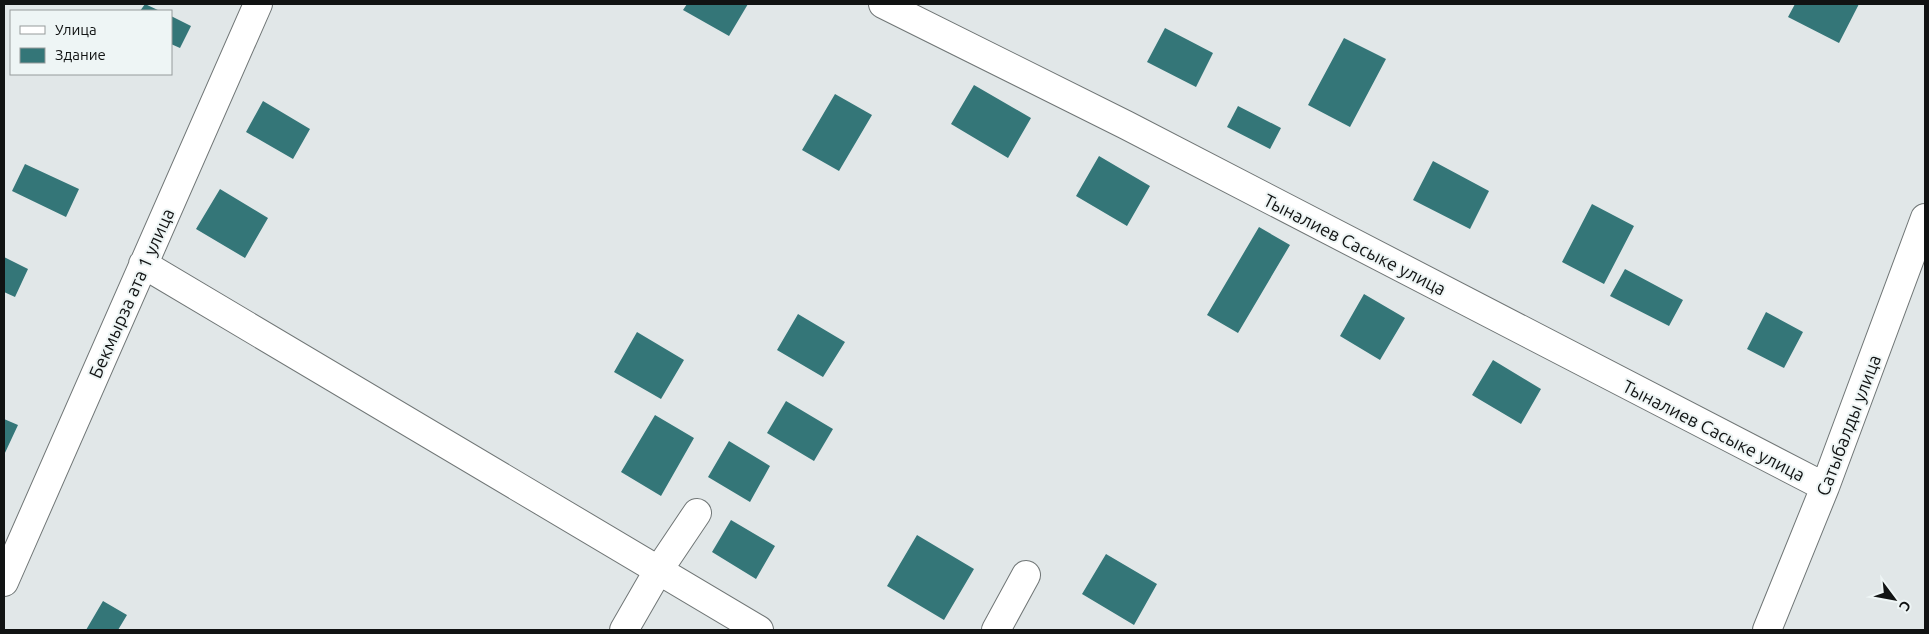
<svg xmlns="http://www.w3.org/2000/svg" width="1929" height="634" font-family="Ubuntu,sans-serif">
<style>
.building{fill:#347678}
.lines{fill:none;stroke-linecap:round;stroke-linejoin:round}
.minor-casing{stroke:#707676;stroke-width:30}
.minor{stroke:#fff;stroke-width:28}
.labels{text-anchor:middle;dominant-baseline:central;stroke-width:4;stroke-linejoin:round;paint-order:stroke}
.street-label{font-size:18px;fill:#111313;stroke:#eef5f5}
</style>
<rect width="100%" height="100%" fill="#e1e7e8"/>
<path class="building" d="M145,4L160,11H140Z
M687,4H748L729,36L683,10Z
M1795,4H1859L1839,43L1788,17Z
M171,16L191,26L180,48L171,44Z
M1165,28L1213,53L1196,87L1147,62Z
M1344,38L1386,59L1350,127L1308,105Z
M974,85L1031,118L1008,158L951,124Z
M835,94L872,115L839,171L802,150Z
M263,101L310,129L293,159L246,132Z
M1238,106L1281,128L1270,149L1227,127Z
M1099,156L1150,186L1127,226L1076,196Z
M1433,161L1489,191L1470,229L1413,200Z
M25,164L79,189L66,217L12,191Z
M220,189L268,218L245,258L196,229Z
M1592,204L1634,226L1604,284L1562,262Z
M1259,227L1290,245L1238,333L1207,315Z
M4,257L28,269L15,297L4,292Z
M1625,269L1683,300L1669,326L1610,296Z
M1364,294L1405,318L1380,360L1340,336Z
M1766,312L1803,332L1784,368L1747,349Z
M798,314L845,342L823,377L777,350Z
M637,332L684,360L661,399L614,372Z
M1493,360L1541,389L1521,424L1472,395Z
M786,401L833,429L814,461L767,433Z
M655,415L694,438L661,496L621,472Z
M4,419L18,425L4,455Z
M729,441L770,466L750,502L708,477Z
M731,520L775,546L756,579L712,552Z
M917,535L974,569L944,620L887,586Z
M1106,554L1157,584L1134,625L1082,594Z
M103,601L127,615L118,630H86Z"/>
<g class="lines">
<defs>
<path id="minor" d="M883,4L1126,125L1825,487
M143,264L759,630
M4,582L258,4
M624,630L658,571L697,513
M996,630L1026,575
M1767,630L1825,487L1925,218"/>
</defs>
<use href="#minor" class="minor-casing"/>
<use href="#minor" class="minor"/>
</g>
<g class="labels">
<g class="street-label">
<text transform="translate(1355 244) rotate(27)">Тыналиев Сасыке улица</text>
<text transform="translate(131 293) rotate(-66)">Бекмырза ата 1 улица</text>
<text transform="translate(1848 425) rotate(-69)">Сатыбалды улица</text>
<text transform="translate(1714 430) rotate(27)">Тыналиев Сасыке улица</text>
</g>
</g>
<rect width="1929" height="634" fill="none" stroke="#111313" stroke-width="10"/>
<rect x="10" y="10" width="162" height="65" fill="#eef5f5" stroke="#969b9b"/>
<rect x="20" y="26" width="25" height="8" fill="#ffffff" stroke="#969b9b"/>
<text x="55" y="35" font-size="15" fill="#111313">Улица</text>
<rect x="20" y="48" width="25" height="15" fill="#347678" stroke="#969b9b"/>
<text x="55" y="60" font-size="15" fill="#111313">Здание</text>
<g transform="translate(1894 599) rotate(122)" stroke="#eef5f5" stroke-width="4" paint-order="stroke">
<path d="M0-4L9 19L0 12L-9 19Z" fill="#111313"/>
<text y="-8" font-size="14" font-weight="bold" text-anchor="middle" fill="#111313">С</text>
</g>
</svg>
